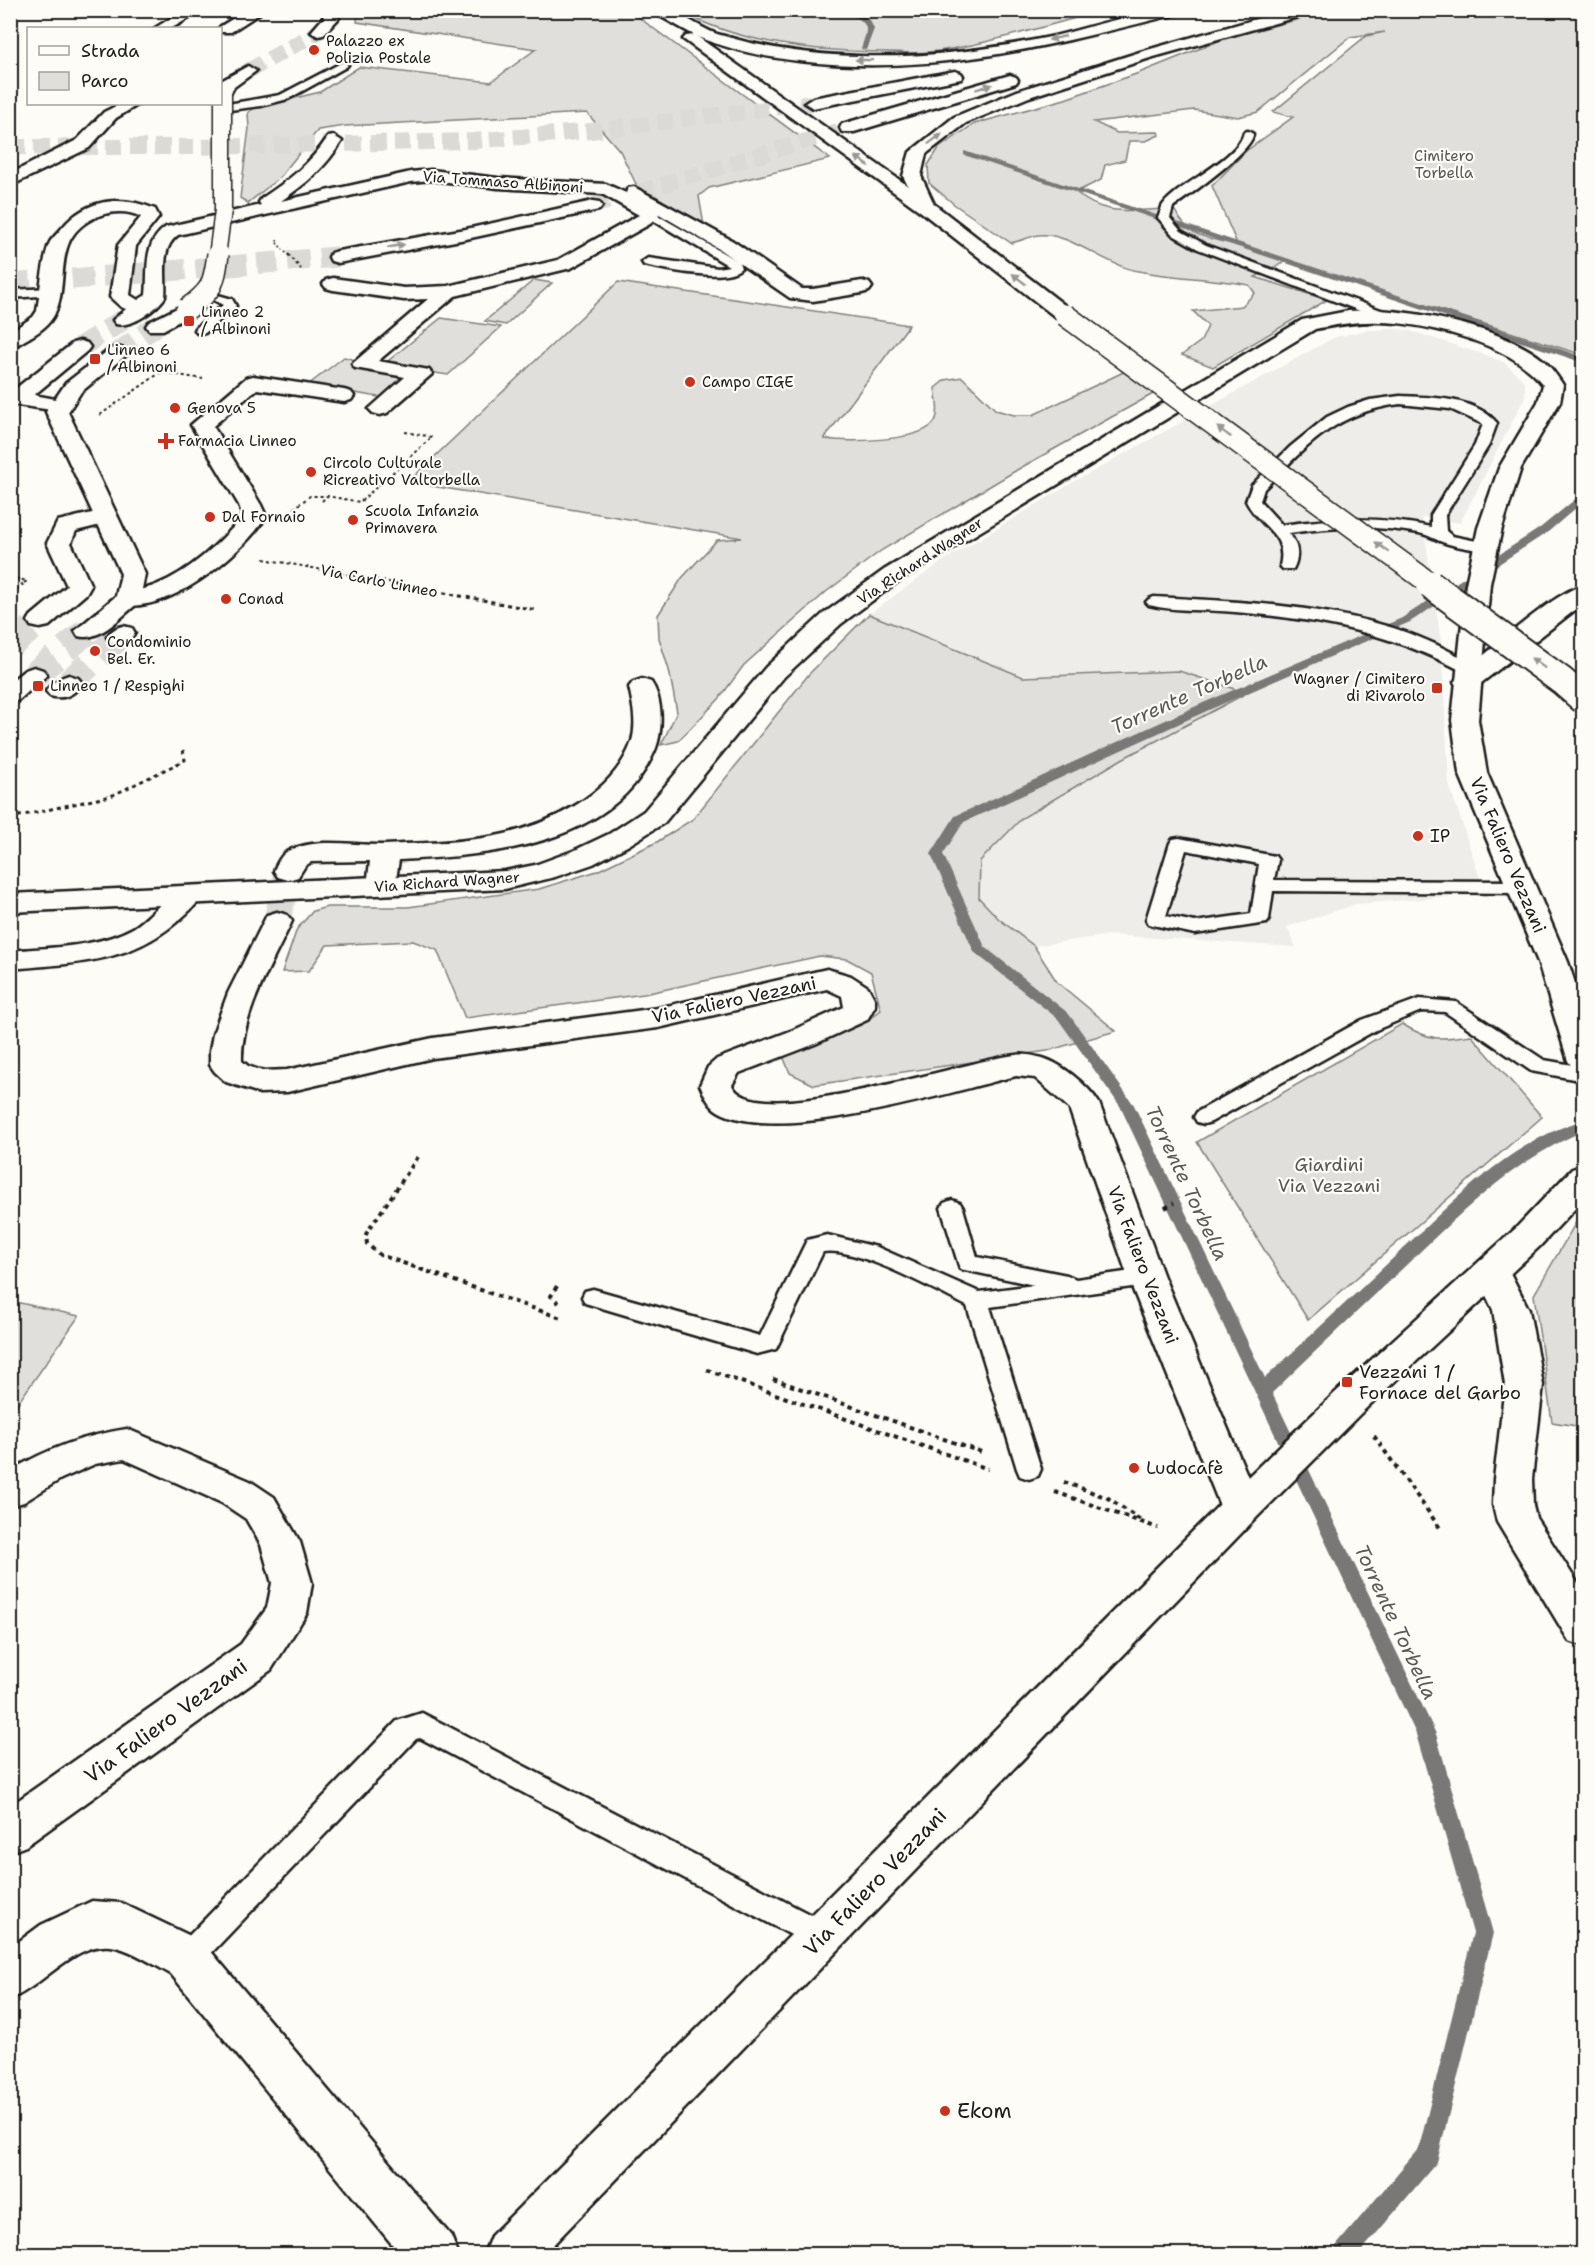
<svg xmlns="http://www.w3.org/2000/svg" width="1594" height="2265" font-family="'Shantell Sans',sans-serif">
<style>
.built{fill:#eeede9}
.green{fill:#e0dfdb;stroke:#7e7e7c;stroke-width:1.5;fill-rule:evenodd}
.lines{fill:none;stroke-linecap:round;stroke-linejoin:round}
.stream{fill:#797876;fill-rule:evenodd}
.street-tunnel-far1{stroke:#dbdad6;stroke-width:21;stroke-dasharray:21 10;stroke-linecap:butt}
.street-tunnel{stroke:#dbdad6;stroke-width:27;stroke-dasharray:27 14;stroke-linecap:butt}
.secondary-tunnel-far2{stroke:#dbdad6;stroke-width:16;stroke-dasharray:16 8;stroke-linecap:butt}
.secondary-tunnel-far1{stroke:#dbdad6;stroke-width:21;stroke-dasharray:21 10;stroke-linecap:butt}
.secondary-tunnel{stroke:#dbdad6;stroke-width:27;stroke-dasharray:27 14;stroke-linecap:butt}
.highway-tunnel-far1{stroke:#dbdad6;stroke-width:16;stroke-dasharray:16 8;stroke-linecap:butt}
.highway-tunnel{stroke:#dbdad6;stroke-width:21;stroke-dasharray:21 10;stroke-linecap:butt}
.lane-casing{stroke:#1c1c1c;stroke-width:5}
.street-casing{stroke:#1c1c1c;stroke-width:5}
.secondary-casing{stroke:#1c1c1c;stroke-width:5}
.highway-casing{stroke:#1c1c1c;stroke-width:5}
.path-far3{stroke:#1c1c1c;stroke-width:1.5;stroke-dasharray:2 2;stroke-linecap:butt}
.path-far2{stroke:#1c1c1c;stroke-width:2;stroke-dasharray:3 3;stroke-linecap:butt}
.path-far1{stroke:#1c1c1c;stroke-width:3;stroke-dasharray:4 4;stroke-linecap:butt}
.path{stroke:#1c1c1c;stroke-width:4;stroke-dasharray:4.5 4.5;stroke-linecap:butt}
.lane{fill:#fdfcf7;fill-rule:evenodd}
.street{fill:#fdfcf7;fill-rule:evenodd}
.secondary{fill:#fdfcf7;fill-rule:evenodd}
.highway{fill:#fdfcf7;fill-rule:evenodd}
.secondary-bridge-far1-casing{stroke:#1c1c1c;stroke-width:19;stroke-linecap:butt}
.secondary-bridge-casing{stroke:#1c1c1c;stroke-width:24;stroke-linecap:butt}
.highway-bridge-far1-casing{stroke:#1c1c1c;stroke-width:24;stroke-linecap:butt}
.highway-bridge-casing{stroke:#1c1c1c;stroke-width:31;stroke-linecap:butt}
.secondary-bridge-far1{stroke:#fdfcf7;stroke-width:16}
.secondary-bridge{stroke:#fdfcf7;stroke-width:21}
.highway-bridge-far1{stroke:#fdfcf7;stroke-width:21}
.highway-bridge{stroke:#fdfcf7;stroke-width:27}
.oneway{fill:#989794}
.poi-dot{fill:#c8321e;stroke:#fdfcf7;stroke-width:2}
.labels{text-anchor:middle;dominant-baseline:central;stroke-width:4.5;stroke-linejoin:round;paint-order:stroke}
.far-poi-label{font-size:15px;fill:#1c1c1c;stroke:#fdfcf7;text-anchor:start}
.far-park-label{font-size:15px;fill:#575655;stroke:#fdfcf7}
.far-street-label{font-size:15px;fill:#1c1c1c;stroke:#fdfcf7}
.poi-label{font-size:18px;fill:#1c1c1c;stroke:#fdfcf7;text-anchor:start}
.street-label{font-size:18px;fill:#1c1c1c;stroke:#fdfcf7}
.park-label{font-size:18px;fill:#575655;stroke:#fdfcf7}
.water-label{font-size:20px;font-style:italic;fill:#5a5a58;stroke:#fdfcf7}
.near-street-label{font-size:21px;fill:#1c1c1c;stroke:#fdfcf7}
.near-poi-label{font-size:21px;fill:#1c1c1c;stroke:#fdfcf7;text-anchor:start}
</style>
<rect width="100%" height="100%" fill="#fdfcf7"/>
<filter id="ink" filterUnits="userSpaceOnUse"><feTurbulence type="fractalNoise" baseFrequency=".0167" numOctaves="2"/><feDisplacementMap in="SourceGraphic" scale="12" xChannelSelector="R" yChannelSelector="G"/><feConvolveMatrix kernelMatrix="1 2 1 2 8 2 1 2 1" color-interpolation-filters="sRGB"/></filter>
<g filter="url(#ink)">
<path class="built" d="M1395,329L1408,330L1491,357L1505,363L1525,382V397L1460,523L1422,517L1441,642L1449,784L1485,894L1356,904L1287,927L1296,947L1109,935L1034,946L999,919L979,898L980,861L1022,818L1122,759L1247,693L1179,671L1023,677L869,614L943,561L1077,480L1333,338L1366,330Z"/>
<path class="green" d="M358,11H630L830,159L709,188L699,196L704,226L636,184L620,151L587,113L345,126L318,130L280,177L248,203L240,198L249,128L248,113L254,108L320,92L359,67L491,82L536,49L357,22Z
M680,11H1103C1049,24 984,46 930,52C916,54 902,52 888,52C820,52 741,45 680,11Z
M1331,11H1583V355L1286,261L1255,277L1327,300L1213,367L1182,355L1201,341L1208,326L1193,311L1242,306L1255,293L1249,285C1211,278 1171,278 1133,270C1104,264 1067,231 1038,235C1029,237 1020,241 1011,243L955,205L929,183L928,165L939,148L974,124L1065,99L1139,73L1226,38ZM1385,32L1366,36L1273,112L1293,117L1246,151L1212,186L1238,246C1208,236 1192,241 1175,211L1167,209C1135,210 1102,217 1076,192L1101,180L1105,165L1125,160L1129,141H1146L1159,135L1158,132L1117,133L1094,122L1194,110L1238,117L1258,112L1350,37Z
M534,280L552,283L506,325L485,321Z
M618,282L909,325L824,439C848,442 916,442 933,424C941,415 936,399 935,388L945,380L962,377L996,410L1014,415H1033L1132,368L1151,384L1153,394L1022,467L882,550L826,592L744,665L719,699L678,741L661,745L677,712L669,670L659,638L658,615L682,578L717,540L742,538L408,482Z
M441,318L501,327L448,375L383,365Z
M344,357L413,375L384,398L308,385Z
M869,614L1023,677L1179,671L1247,693L1122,759L1022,818L980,861L979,898L999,919L1034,946L1057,982L1116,1031L1047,1051L814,1085L790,1073L782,1054L861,1025L881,1010L871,972L847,959L820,956L644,994L465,1018L437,950L413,941L327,945L309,971L282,972L297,929L313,911L327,907H408L539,889L597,871L657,842L693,819L809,674Z
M1402,1024C1430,1041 1440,1040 1471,1035L1542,1117L1308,1320L1197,1142Z
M1583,1210V1427L1552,1422L1534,1295Z
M11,1301L79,1316L11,1413L10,1301Z"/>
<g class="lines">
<path class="stream" d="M846,10C859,10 870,17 874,29L866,50L861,49C870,22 868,26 846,10Z
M964,151L1584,357V363L964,155Z
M1584,492V501L1548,532L1410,622L1211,709L964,822L943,854L985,947L1068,1013L1134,1105L1265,1378C1306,1340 1348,1301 1389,1262C1446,1209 1506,1142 1584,1120V1131C1511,1161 1458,1216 1402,1269C1359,1310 1315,1351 1272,1393L1436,1734L1493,1933L1437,2162L1359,2254H1333L1336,2246L1419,2148L1473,1933L1416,1734L1120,1106L1058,1019L974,952L931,854L955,816L1203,703L1402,618L1540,528Z"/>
<path class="street-tunnel-far1" d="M80,347L123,320"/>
<path class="street-tunnel" d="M10,645L40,621
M69,683L119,637
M277,921L288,871"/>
<path class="secondary-tunnel-far2" d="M248,71L318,32"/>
<path class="secondary-tunnel-far1" d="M117,353L156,326"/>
<path class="secondary-tunnel" d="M34,675L87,631"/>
<path class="highway-tunnel-far1" d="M10,147H194L473,141L591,131L813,103
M593,206L848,128"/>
<path class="highway-tunnel" d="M10,284L338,257"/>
<defs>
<path id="lane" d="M343,62L348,65L346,67L288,99L261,106L222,111L217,108L222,105L280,95Z
M1248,131L1253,134C1254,150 1188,196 1173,207L1170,218L1181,231L1206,245L1389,313L1391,316L1389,319H1381L1198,249L1173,235L1160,220L1158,218C1160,214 1161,208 1163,205C1179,183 1239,159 1244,132Z
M650,211L739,262L741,268C726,283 664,269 644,265L642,262L648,258L718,268L729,266L646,216L644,214Z
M51,288L57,292L55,295L10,298V290Z
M218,295L232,299L236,306L205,333H197L195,330L197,327L223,305L212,299Z
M1400,396C1431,397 1475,397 1497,423L1489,445L1445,515L1446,531L1452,536L1491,544L1493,547L1486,551C1472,549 1458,547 1445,543C1436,540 1429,535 1419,533C1376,525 1332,527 1289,533C1298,545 1300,556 1293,569H1283L1280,566C1288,532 1259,528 1246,501L1252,485L1290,447L1327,417L1348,407L1370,400ZM1400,404L1450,409L1483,424L1475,445L1431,515V527C1381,516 1332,518 1282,525L1260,501L1264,489C1307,445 1336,412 1400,404Z
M1154,597C1249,602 1364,606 1449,651C1458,656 1470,660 1476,668L1468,673L1462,671C1389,632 1317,619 1235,612C1207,609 1176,612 1149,605L1146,602L1149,599Z
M1179,838L1275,856L1278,860L1274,880L1521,881L1528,883L1530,887L1528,891L1521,893L1273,891L1269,919L1267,923L1195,934L1148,924L1146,920L1170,843L1173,839ZM1186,850L1259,864L1251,914L1195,922L1166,916Z
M1419,999L1456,1002L1544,1060L1584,1067V1081L1531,1071L1445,1012L1421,1011L1376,1030L1211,1122L1204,1124L1197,1122L1194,1117L1197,1112L1362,1020Z
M952,1200L960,1203L963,1208L977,1257L1067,1275L1076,1279L1146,1269L1154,1271L1157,1277L1154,1283L1146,1285L990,1307L1041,1469L1038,1476L1029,1479L1020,1476L1017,1469L967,1306C936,1291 856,1246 823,1252L776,1349L757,1354L585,1303L582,1297L585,1291L593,1289L760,1336L807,1240L827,1235L877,1247L979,1292L1034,1285L960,1269L941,1208L944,1203Z
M422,1713L832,1926L837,1936L832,1946L822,1950L812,1946L420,1738L416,1739L197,1968L187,1972L177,1968L172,1958L177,1948L397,1721Z"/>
<path id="street" d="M184,10H203L172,28H155Z
M247,10H265L231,32H221L219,28L221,26Z
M120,104H139L116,118L89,148L10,186V174L77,140L104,112Z
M334,136L342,141C326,167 306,184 281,201L411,172L431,170L498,178L606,184L626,193L628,188L634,187L733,241L802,289H813L862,281L869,283L872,287L869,291L862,293L813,301L790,298L719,249L659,214L650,224L571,268L455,296L378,361L429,370L432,374L387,413L380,415L373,413L369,409L405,377L355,368L352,364L428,299L404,300L333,290L326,288L323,284L326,280L333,278L404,288L448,286L558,260L639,215L602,194L498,188L431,180L411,182L178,235C159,249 167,276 165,297C156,310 132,328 116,324L113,320L126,309L121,307L110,297L118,245L141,217C116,204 78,218 68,245C60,266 65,293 55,313C48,329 31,336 17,345L10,347V332L33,317L37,311C40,294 43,256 50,242C53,237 59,232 62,228C87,198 121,195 155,209L159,217L136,246L130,295L138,300L146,295C149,269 142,244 166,227L261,205L259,202L262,198C288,181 310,164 328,137Z
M80,341L87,343L90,347L87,351L34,395L66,401L70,405L66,409L59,411L10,404V393L73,343Z
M253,376L344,390L351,392L354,396L351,400L344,402L257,389L213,426L261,505L266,516L264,520C239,556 166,616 119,604L116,599L119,594C131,591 144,590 156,585C191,571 218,544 243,517L239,505L191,425L246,378Z
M105,510L113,512L116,517L113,522L76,531L71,543L91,586L87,593L49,626L40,628L31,626L28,621L31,616L67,586L47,543L58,521Z
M1584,585V603L1476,687L1467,690L1458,687L1454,682L1458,677C1485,655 1554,592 1584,585Z
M123,626L132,628L135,633C128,643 122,645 110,642L107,637C112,630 115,628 123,626Z
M69,675L78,678L82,683C74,695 64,700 50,696L46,691C52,682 59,678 69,675Z
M642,679L651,682C663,699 663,729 656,748C616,846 489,856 399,860L395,886L391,892L381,895L371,892L367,886L370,861L311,862L305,866L298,877L288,880L278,877L274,871C277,863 282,853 290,850C320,837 354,846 385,845C421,843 459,843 495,836C547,826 614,795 632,741C637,724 633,704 629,687L633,682Z
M188,887L198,890L203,896L198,902C141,963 89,962 10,969V951C51,947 96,948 133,928C152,917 167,892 188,887Z
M277,912L287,915L292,921C273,962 240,1016 242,1061L248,1066L262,1071L287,1070L433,1038L658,1008L827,969L851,976L868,987L875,1000V1006L867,1020L815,1044L739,1073L732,1085C753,1134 973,1058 1016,1055C1022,1054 1032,1055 1038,1057C1058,1060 1089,1086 1099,1103L1164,1277L1261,1508L1255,1519L1241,1524L1227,1519L1221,1508L1128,1277L1069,1108L1035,1078L1016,1076C950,1092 778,1146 718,1111C709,1106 704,1094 700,1085L708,1067L717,1059L793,1030L844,1007L842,996L827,989L658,1028L433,1058L287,1092L260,1093L226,1082L215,1072L210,1065V1051L213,1034L228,993L267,915Z
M1492,1257L1504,1261L1529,1310L1543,1385L1532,1479L1533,1505L1536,1518L1584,1593V1646L1569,1641L1497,1522L1493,1505L1494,1479L1505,1385L1493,1310L1474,1270L1480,1261Z
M127,1429L250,1481L274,1497L300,1542L312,1583L307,1613L271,1670L26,1846L10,1852V1806L241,1644L267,1608L272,1583L261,1545L246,1519L222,1503L124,1459L95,1464L61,1479L24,1502L10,1506V1471C49,1448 83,1436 127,1429Z
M92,1901L121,1903L203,1942L451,2236L458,2254H400L171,1974C154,1965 134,1951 116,1947C78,1937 44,1986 10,1999V1948L41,1925Z"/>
<path id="secondary" d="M321,10H336L339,18L323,35L318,36L311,32L324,17Z
M248,66L256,71L234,87L229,96L220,97L221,81Z
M187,303L194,305L197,309L194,313L163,330H149L146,326L149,322Z
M1377,310C1424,312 1507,330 1543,360C1551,367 1557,376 1563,385L1560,402L1521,468L1502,528L1490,584L1478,720L1487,773L1568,962L1584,1010V1071L1573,1068L1568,1061L1538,962L1459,773L1452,720L1466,584L1478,528L1499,468L1538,402L1543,385C1513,344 1428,323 1379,322C1358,321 1336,325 1315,329L900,580L841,624L784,677L664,823L629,845L593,864L555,877L505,889L10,912V894L505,871L535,865L573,851L609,834L644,811L766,667L823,614L884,570L1302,320L1348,311Z
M117,347L124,349L127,353L124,357L81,392L68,412L145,574L140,599L137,604C120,617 100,642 78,636L75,631L116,596L121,574L46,412L66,383L110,349Z
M34,667L43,670L47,675L19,700L10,703V682L25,670Z
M1584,1165V1199L1539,1247L1362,1412L1255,1519L544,2254H484L491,2236L1227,1497L1336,1392L1515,1229L1572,1169Z"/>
<path id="highway" d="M649,10C655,10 662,9 667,10C683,14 700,28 717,34C763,48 811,55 860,56C924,58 987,50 1050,37C1094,27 1137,10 1183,10L1181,13C1052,45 935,77 799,61C765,57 730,50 698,37L908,186L903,176L910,152L954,117L1017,91L1140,52L1288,10H1313L1311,13L1150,58L1029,97L966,123L926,154L921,176L934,204L1072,311L1075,315L1072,319H1058L920,211L683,39L686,36L694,35Z
M955,71L961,73L963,76L961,79L813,108L805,103L813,98Z
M1010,75L1016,77L1018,80L1016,83L854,132H842L840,128L842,124Z
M593,201L599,202L602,206L599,210L466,239L338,263L331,261L329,257L331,253L338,251L466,229Z"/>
</defs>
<use href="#lane" class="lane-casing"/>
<use href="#street" class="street-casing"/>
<use href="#secondary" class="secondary-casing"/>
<use href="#highway" class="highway-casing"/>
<path class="path-far3" d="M132,10L128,13L137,14
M278,240L276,242L289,256"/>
<path class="path-far2" d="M288,254L301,269
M159,372L203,379
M100,415L174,363
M322,501L327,496L360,502L432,437L405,432
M289,512L310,496H326
M264,559L404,585
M10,577L27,581L21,585"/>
<path class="path-far1" d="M396,584L536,610
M16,593L12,592L23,584
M10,818L111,796L185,760L183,750"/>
<path class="path" d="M418,1157L366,1234L367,1244L380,1255L564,1319
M1165,1208L1174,1203
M557,1286L551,1296L559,1303
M707,1370L988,1469
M773,1379L984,1453
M1374,1436L1440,1528
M1064,1482L1108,1498L1142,1521
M1055,1492L1158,1528"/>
<use href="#lane" class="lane"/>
<use href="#street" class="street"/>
<use href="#secondary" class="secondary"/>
<use href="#highway" class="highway"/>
<defs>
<path id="secondary-bridge-far1" d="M217,256L223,210V93"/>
<path id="secondary-bridge" d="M187,309C212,291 214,285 218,254"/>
<path id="highway-bridge-far1" d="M1065,315L1432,585"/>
<path id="highway-bridge" d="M1430,584L1562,681L1584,700"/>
</defs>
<use href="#secondary-bridge-far1" class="secondary-bridge-far1-casing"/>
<use href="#secondary-bridge" class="secondary-bridge-casing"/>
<use href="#highway-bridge-far1" class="highway-bridge-far1-casing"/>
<use href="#highway-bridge" class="highway-bridge-casing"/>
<use href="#secondary-bridge-far1" class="secondary-bridge-far1"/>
<use href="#secondary-bridge" class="secondary-bridge"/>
<use href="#highway-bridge-far1" class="highway-bridge-far1"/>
<use href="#highway-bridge" class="highway-bridge"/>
</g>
<defs><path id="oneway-solid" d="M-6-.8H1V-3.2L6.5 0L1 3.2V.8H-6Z" transform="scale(1.5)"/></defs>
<g class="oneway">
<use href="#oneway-solid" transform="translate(1057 38) rotate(167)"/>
<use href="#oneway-solid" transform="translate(864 60) rotate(-179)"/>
<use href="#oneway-solid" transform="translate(984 87) rotate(-17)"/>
<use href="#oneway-solid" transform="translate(935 139) rotate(-37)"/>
<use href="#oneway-solid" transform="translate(862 161) rotate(-145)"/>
<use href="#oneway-solid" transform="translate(396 246) rotate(-10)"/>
<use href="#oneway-solid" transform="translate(1019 279) rotate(-142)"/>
<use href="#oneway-solid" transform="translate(1224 432) rotate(-144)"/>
<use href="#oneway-solid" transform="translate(1382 547) rotate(-144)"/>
<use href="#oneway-solid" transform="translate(1538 663) rotate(-143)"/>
</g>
</g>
<g class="poi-dot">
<circle cx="314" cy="50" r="6"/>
<rect x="183" y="315" width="12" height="12" rx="3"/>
<rect x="89" y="353" width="12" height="12" rx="3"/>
<circle cx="690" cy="382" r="6"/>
<circle cx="175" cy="408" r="6"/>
<path d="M163 432h6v6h6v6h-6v6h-6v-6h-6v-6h6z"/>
<circle cx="311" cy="472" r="6"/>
<circle cx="210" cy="517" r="6"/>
<circle cx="353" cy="520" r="6"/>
<circle cx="226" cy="599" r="6"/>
<circle cx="95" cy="651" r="6"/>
<rect x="32" y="680" width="12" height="12" rx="3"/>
<rect x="1431" y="682" width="12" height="12" rx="3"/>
<circle cx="1418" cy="836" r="6"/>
<rect x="1341" y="1376" width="12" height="12" rx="3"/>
<circle cx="1134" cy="1468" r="6"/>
<circle cx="945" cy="2111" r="6"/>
</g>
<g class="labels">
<g class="far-poi-label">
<text x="326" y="41">Palazzo ex<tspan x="326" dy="17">Polizia Postale</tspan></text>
<text x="201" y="312">Linneo 2<tspan x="201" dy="17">/ Albinoni</tspan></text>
<text x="107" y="350">Linneo 6<tspan x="107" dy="17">/ Albinoni</tspan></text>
<text x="702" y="382">Campo CIGE</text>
<text x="187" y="408">Genova 5</text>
<text x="178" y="441">Farmacia Linneo</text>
<text x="323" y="463">Circolo Culturale<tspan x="323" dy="17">Ricreativo Valtorbella</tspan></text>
<text x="365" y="511">Scuola Infanzia<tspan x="365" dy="17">Primavera</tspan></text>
<text x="222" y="517">Dal Fornaio</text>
<text x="238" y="599">Conad</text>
<text x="107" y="642">Condominio<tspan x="107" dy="17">Bel. Er.</tspan></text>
<text x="1425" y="679" text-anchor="end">Wagner / Cimitero<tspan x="1425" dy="17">di Rivarolo</tspan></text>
<text x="50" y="686">Linneo 1 / Respighi</text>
</g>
<g class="far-park-label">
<text x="1444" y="156">Cimitero<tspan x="1444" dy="17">Torbella</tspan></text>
</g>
<g class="far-street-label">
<text transform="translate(503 182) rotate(4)">Via Tommaso Albinoni</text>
<text transform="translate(920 561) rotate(-33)">Via Richard Wagner</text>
<text transform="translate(379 581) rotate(11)">Via Carlo Linneo</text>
<text transform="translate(447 882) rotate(-4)">Via Richard Wagner</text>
</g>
<g class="poi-label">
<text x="1430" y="836">IP</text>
<text x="1359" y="1372">Vezzani 1 /<tspan x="1359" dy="21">Fornace del Garbo</tspan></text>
<text x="1146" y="1468">Ludocafè</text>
</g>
<g class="street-label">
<text transform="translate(1508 855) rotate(67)">Via Faliero Vezzani</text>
<text transform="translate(734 1000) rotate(-12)">Via Faliero Vezzani</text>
<text transform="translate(1143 1265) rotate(69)">Via Faliero Vezzani</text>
</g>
<g class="park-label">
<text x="1329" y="1165">Giardini<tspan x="1329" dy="21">Via Vezzani</tspan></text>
</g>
<g class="water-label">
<text transform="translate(1189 694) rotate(-24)">Torrente Torbella</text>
<text transform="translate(1187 1183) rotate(65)">Torrente Torbella</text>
<text transform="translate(1396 1622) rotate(65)">Torrente Torbella</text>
</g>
<g class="near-street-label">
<text transform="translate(166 1721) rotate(-36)">Via Faliero Vezzani</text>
<text transform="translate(875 1882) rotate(-46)">Via Faliero Vezzani</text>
</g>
<g class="near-poi-label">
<text x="957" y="2111">Ekom</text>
</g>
</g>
<rect width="1594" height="2265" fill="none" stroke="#fdfcf7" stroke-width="36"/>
<rect x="18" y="18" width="1558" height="2229" fill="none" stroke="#1c1c1c" stroke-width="2" filter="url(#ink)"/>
<rect x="27" y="27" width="195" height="78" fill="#fdfcf7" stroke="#a3a29f" stroke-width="1.5"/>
<rect x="39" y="46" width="30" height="9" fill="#fdfcf7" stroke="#a3a29f" stroke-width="1.5"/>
<text x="81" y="57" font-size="18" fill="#1c1c1c">Strada</text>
<rect x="39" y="72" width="30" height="18" fill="#e0dfdb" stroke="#a3a29f" stroke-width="1.5"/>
<text x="81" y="87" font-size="18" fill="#1c1c1c">Parco</text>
</svg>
